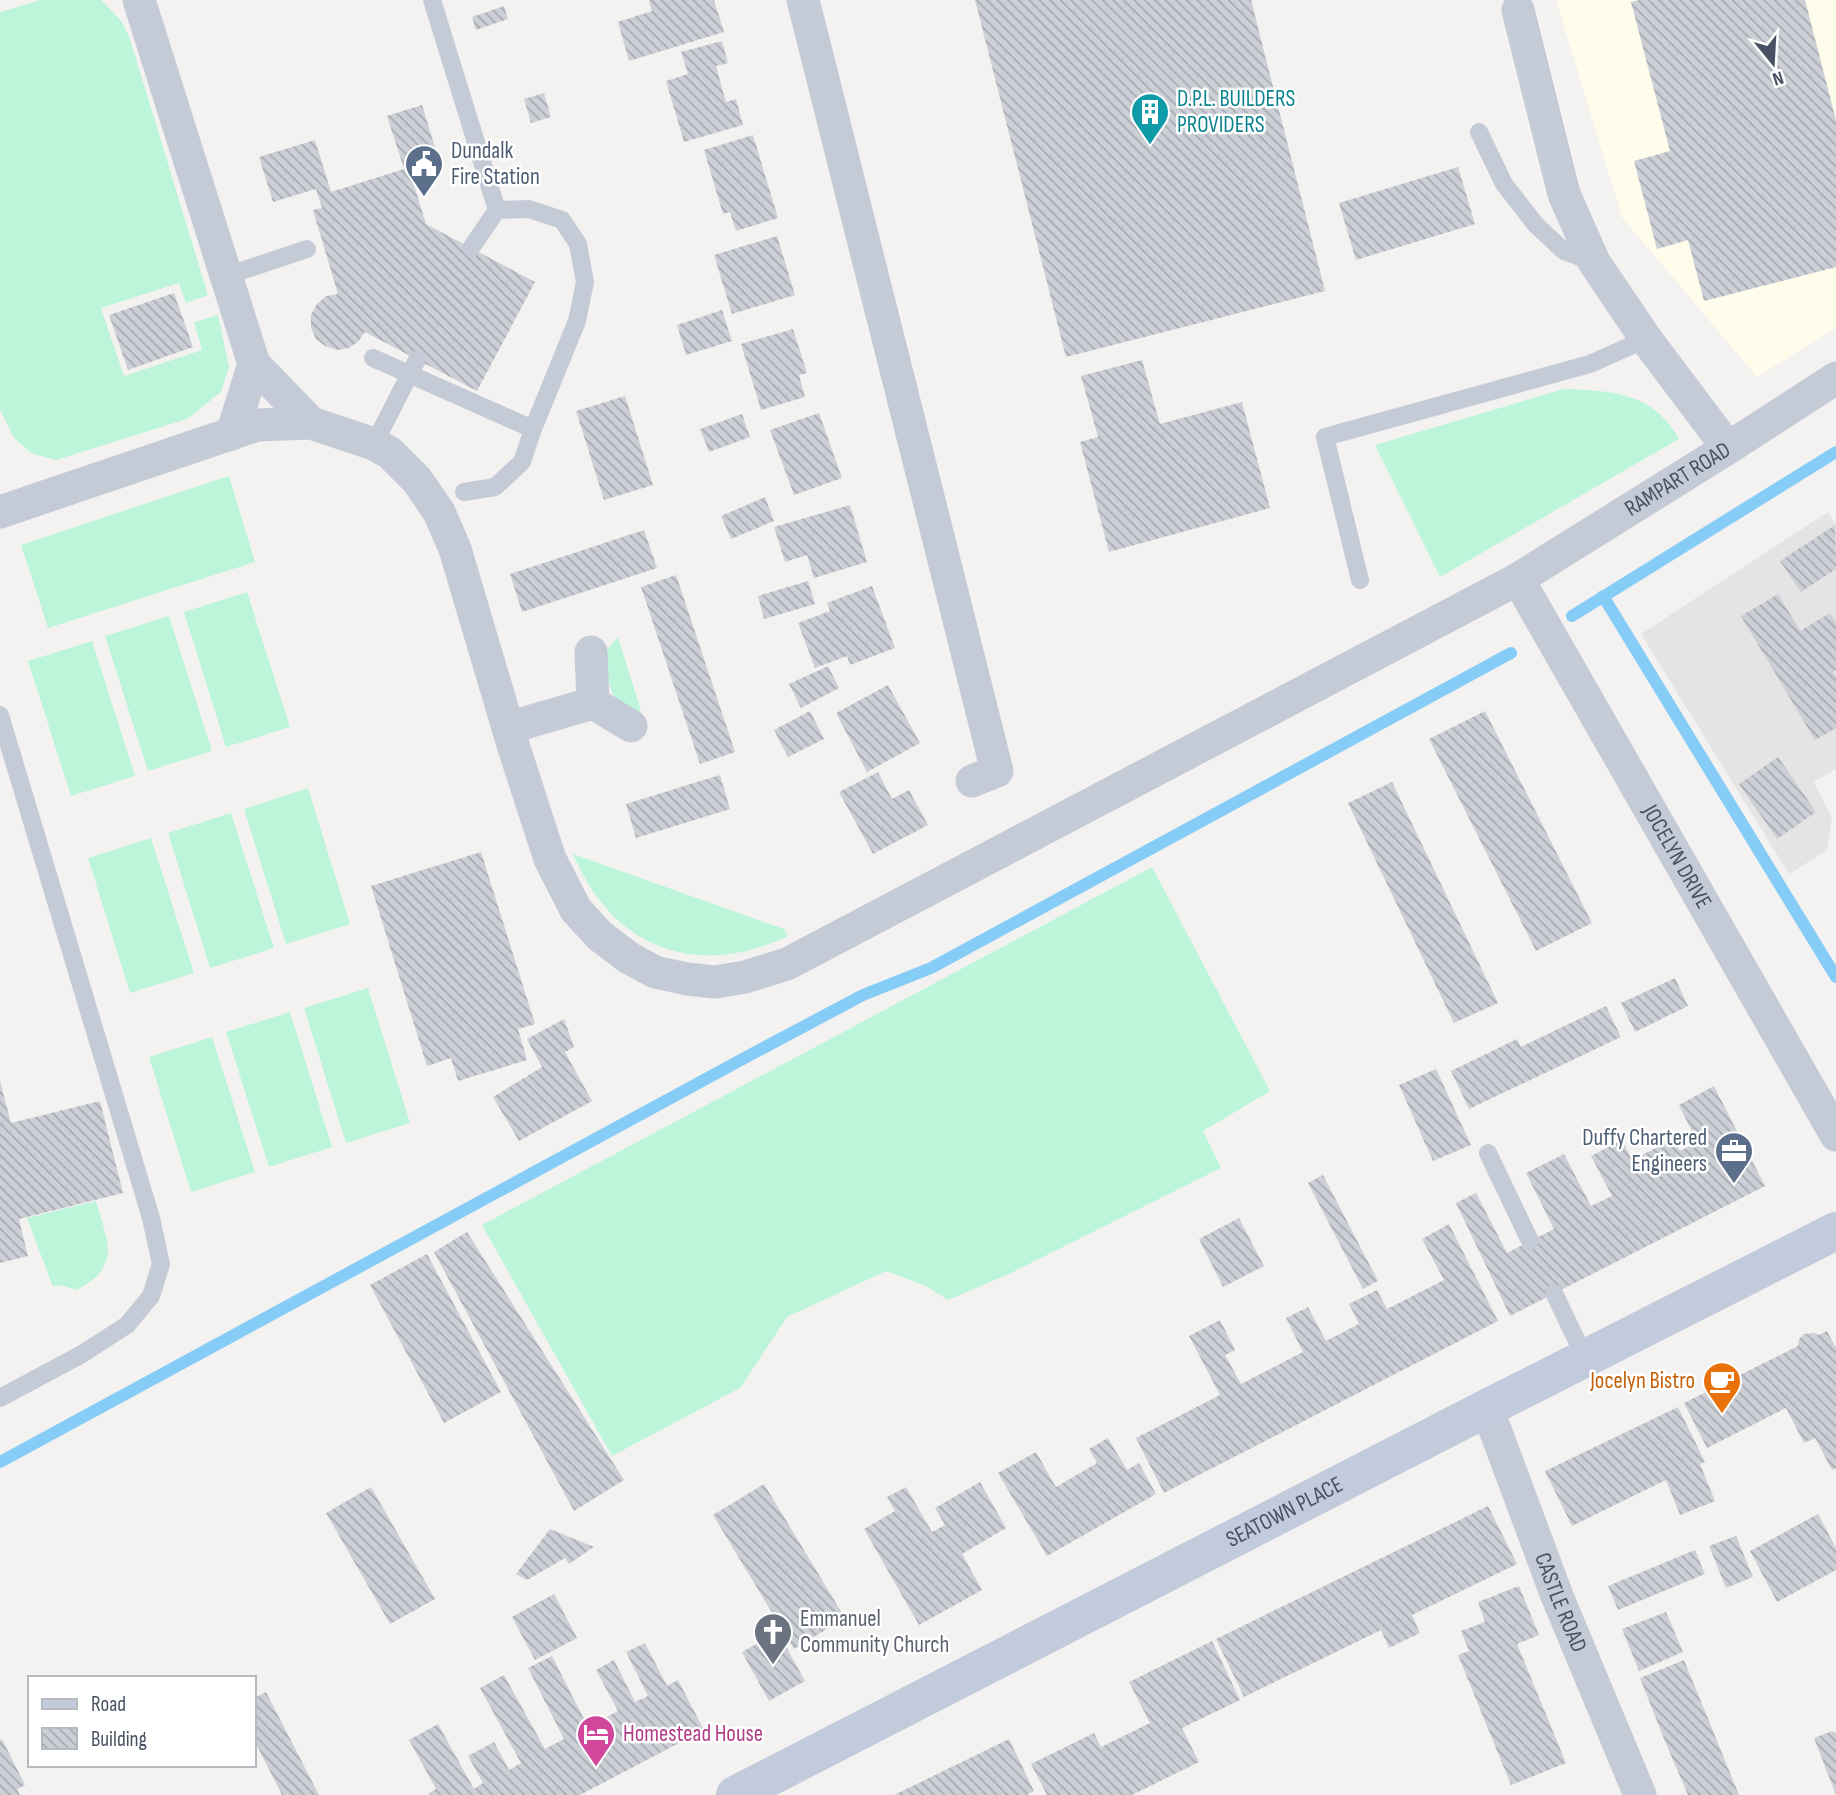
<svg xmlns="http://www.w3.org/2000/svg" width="1836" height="1795" font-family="'Sofia Sans Condensed',sans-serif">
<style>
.commercial{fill:#fefceb}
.education{fill:#e5e3e3}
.grass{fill:#bdf5db}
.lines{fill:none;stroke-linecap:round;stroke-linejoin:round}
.stream{stroke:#85ccf6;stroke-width:12}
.building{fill:url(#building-back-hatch)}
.service{stroke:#c4cbd7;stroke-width:18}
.minor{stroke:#c4cbd7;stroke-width:33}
.secondary{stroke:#c2cbdc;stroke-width:38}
.labels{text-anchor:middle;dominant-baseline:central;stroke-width:5;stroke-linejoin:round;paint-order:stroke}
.culture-label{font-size:23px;fill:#0d838f;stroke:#fff;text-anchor:start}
.service-label{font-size:23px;fill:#4e5e75;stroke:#fff;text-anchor:start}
.street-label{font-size:23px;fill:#475161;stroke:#fff}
.food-label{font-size:23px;fill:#c56008;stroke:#fff;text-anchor:end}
.worship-label{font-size:23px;fill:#5b616d;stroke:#fff;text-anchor:start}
.hotel-label{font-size:23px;fill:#b23c85;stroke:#fff;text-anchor:start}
</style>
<defs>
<pattern id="building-back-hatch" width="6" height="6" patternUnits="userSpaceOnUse" patternTransform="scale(1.75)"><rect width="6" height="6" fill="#cdcfd7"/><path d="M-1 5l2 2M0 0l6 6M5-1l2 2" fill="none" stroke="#a8aab2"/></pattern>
</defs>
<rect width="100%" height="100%" fill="#f4f2f1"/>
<path class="commercial" d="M1556,0H1836V328L1757,377L1622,217Z"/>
<path class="education" d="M1828,512L1836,525V769L1814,782L1832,818L1827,850L1789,874L1641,634Z"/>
<path class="grass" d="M40,0H101L122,22L130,39L208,295L186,303L179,283L101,308L124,376L202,350L194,322L218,315L229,367L221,392L187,419L56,460L31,453L14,438L0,410V12Z
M1564,389C1612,391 1653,392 1679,439L1440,577L1375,445Z
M229,476L255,562L48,628L21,545Z
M247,592L290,727L226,747L184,612Z
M169,616L212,751L148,771L105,636Z
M618,637L641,711L625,716C610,696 606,676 605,652Z
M92,641L135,776L71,796L28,661Z
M308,788L350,924L286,944L244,809Z
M231,813L274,948L210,968L168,833Z
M151,838L194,973L130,993L88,858Z
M573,854L784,929L788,936C696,980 612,948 573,854Z
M1152,867L1270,1091L1203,1131L1221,1168L1011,1273L948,1300L926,1286L886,1271L787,1317L740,1388L612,1456L482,1225Z
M368,988L410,1123L346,1143L304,1008Z
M290,1012L332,1147L269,1167L226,1032Z
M212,1037L255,1172L191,1192L149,1057Z
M96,1201C107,1242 123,1265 77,1290L60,1285L53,1287L27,1218Z"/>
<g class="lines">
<path class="stream" d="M1603,596L1836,977
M1572,616L1836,452
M0,1462L750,1055L863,995L931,968L1511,653"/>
</g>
<path class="building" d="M649,0H714L724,32L629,61L618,22L652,11Z
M975,0H1251L1325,291L1066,357Z
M1639,0H1805L1836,120V267L1704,301L1688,240L1657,249L1634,161L1670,151L1631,2Z
M504,6L508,19L476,30L472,17Z
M722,41L728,63L716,66L726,102L736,99L743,125L684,142L666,81L688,74L681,52Z
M544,93L551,117L531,123L524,99Z
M422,105L438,157L408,166L426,224L535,282L477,391L365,332L358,342L349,348L337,350L325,346L316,339L311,328V315L317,304L326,296L338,294L313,210L322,208L316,189L273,202L259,157L315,140L331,192L404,169L387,116Z
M753,135L778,218L736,231L730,212L723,214L704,150Z
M1458,167L1475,224L1356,260L1339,203Z
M777,236L795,295L732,314L714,255Z
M174,293L193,347L128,370L109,315Z
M722,310L732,341L686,355L677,325Z
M793,329L807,373L799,375L805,397L761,410L741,344Z
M1142,360L1160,424L1242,402L1270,508L1109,552L1080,442L1098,437L1081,376Z
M625,396L653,485L604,500L576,411Z
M819,413L842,478L794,495L770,430Z
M742,414L750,437L709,452L700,429Z
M765,497L774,521L731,539L721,516Z
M850,505L867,562L814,578L807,555L785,562L774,527Z
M1835,525L1836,569L1801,592L1780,561Z
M644,530L657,568L522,612L510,574Z
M676,575L735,752L700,764L641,587Z
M808,581L815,604L764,619L758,596Z
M872,586L895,648L850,665L847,656L815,668L798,623L830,611L827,603Z
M1778,594L1800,631L1830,613L1836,623V670L1833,672L1836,677V728L1815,740L1741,616Z
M828,666L839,688L801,708L789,684Z
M888,685L920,743L867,772L836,713Z
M810,711L824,739L788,757L774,730Z
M1485,711L1592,923L1536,951L1429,739Z
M1778,757L1816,812L1777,839L1739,784Z
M878,772L892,799L909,790L928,825L873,854L839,792Z
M720,775L730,809L636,838L626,804Z
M1392,782L1498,1003L1454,1023L1348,803Z
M481,852L535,1024L518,1029L527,1060L458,1081L451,1058L427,1066L371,886Z
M1675,978L1688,1006L1635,1032L1621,1003Z
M1606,1006L1621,1037L1469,1109L1451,1071L1517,1039L1521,1047Z
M564,1019L574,1047L565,1052L592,1101L519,1141L493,1097L542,1067L527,1039Z
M1436,1069L1471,1145L1433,1161L1399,1085Z
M0,1081L11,1123L100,1101L123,1193L19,1219L28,1256L0,1263Z
M1714,1086L1765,1186L1510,1316L1456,1203L1476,1193L1507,1253L1554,1229L1526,1173L1564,1154L1591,1206L1612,1196L1591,1156L1622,1140L1632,1160L1674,1139L1680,1151L1697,1142L1679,1105Z
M1323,1175L1378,1281L1363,1289L1308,1183Z
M1239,1218L1264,1266L1223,1287L1199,1239Z
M1449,1224L1498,1321L1164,1493L1136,1438L1220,1395L1189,1336L1220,1320L1235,1350L1225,1355L1241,1384L1303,1352L1286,1318L1308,1307L1326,1341L1359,1324L1349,1304L1377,1290L1387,1309L1444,1280L1422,1239Z
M467,1232L624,1480L574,1511L434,1252Z
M427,1254L501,1392L444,1423L370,1285Z
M1827,1331L1836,1348V1468L1832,1470L1815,1438L1804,1443L1786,1408L1707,1448L1684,1403L1798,1346L1799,1339L1804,1334L1814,1333L1818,1335Z
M1678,1407L1705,1462L1700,1464L1715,1501L1680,1515L1666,1480L1572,1526L1545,1471Z
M1108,1438L1127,1470L1139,1463L1156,1494L1047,1556L998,1473L1036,1452L1056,1487L1097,1463L1089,1449Z
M980,1482L1006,1528L962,1554L982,1590L919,1625L864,1529L895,1511L887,1497L906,1487L932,1532L945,1525L935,1508Z
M764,1484L845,1618L794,1649L713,1515Z
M371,1487L435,1599L390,1624L326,1513Z
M1488,1506L1517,1564L1412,1615L1420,1633L1389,1648L1381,1630L1244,1697L1216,1639Z
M1818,1514L1836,1548V1570L1777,1602L1750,1551Z
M550,1529L594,1547L569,1564L565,1558L527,1580L516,1574Z
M1736,1536L1753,1577L1726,1588L1709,1546Z
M1695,1550L1705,1574L1618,1610L1608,1586Z
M1519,1586L1539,1635L1517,1644L1566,1763L1511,1785L1458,1655L1469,1651L1461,1631L1485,1622L1478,1602Z
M554,1594L577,1638L535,1660L512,1617Z
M1666,1612L1683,1652L1639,1671L1622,1629Z
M778,1632L805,1681L769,1701L742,1652Z
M1212,1641L1240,1700L1182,1728L1199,1762L1132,1795H1047L1031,1764L1094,1733L1101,1747L1150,1723L1129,1682Z
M645,1643L667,1686L678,1680L704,1730L580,1795H430L429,1793L436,1789L409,1740L438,1724L474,1789L483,1783L468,1756L494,1742L509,1770L521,1763L480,1688L504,1675L545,1749L564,1739L528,1668L552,1656L588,1727L618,1711L596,1670L614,1660L635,1702L648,1696L626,1652Z
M1684,1660L1709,1721L1739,1795H1688L1664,1739L1640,1678Z
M266,1692L319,1795H282L254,1740V1698Z
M1832,1731L1836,1733V1795L1814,1738Z
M2,1739L25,1785L17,1789L20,1795H0V1740Z
M1009,1739L1034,1791L1027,1795H894Z"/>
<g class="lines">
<path class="service" d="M432,0L497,210
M1479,132L1504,184L1536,225L1564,251L1594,262
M471,248L497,210L529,209L562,220L578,244L585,282L577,321L533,429
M226,276L307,249
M373,358L533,429L522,462L495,487L464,492
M374,444L417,360
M1360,580L1325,437L1590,364L1646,339
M0,715L151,1218L161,1264L151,1296L127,1325L82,1354L0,1398
M1488,1153L1530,1241
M1554,1293L1585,1358"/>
<g class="minor">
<path d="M139,0L254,364L311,423"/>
<path d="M803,0L997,771L972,781"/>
<path d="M1518,10L1564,194L1594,262L1646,339L1728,448"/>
<path d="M232,434L254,364"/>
<path id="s1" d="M0,512L257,425L311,423L374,444L390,453L417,480L439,512L455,549L514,748L550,859L576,910L600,936L629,958L655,972L687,979L715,982L745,977L787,964L1518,579L1728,448L1836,378"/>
<path id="s2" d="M1518,579L1836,1135"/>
<path d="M591,652L593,703"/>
<path d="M508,728L593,703L631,726"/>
<path id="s3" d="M1487,1408L1557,1596L1640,1795"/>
</g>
<path class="secondary" id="s4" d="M735,1795L1487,1408L1836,1231"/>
</g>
<defs>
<symbol id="building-pin" viewBox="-11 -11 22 30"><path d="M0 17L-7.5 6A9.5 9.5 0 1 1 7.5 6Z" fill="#0f9aa8" stroke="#fff"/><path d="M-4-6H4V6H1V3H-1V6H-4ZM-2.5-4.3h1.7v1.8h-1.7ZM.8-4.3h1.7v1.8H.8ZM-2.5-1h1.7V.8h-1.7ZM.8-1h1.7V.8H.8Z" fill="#fff"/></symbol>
<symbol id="civic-pin" viewBox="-11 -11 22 30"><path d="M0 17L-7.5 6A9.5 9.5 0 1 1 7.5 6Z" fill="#5c6f8a" stroke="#fff"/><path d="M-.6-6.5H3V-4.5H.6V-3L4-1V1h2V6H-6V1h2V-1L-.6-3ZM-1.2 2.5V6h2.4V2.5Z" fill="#fff"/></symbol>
<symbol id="office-pin" viewBox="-11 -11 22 30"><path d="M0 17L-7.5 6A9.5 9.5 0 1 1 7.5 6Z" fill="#5c6f8a" stroke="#fff"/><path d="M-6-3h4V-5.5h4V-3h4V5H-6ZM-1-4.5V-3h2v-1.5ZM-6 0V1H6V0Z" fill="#fff"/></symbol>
<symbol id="cafe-pin" viewBox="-11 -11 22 30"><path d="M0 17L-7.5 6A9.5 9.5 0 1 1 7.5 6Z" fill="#e8710a" stroke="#fff"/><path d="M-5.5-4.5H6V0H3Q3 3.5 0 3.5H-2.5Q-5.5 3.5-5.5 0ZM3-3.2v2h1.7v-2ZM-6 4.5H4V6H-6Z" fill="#fff"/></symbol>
<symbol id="church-pin" viewBox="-11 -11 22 30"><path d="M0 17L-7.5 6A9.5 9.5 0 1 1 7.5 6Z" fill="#6b7280" stroke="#fff"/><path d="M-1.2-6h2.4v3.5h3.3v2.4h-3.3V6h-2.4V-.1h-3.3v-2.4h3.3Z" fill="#fff"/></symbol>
<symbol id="hotel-pin" viewBox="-11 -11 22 30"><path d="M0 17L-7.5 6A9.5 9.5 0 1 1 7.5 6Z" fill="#d1479c" stroke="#fff"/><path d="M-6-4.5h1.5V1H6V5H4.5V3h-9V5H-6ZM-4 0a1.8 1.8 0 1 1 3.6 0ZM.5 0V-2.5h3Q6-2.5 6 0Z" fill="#fff"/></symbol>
</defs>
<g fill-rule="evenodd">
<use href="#building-pin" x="1128" y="90" width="44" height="60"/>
<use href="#civic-pin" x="402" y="142" width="44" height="60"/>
<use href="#office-pin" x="1712" y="1129" width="44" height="60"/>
<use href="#cafe-pin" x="1700" y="1359" width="44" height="60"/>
<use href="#church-pin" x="751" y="1610" width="44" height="60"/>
<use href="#hotel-pin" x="574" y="1712" width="44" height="60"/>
</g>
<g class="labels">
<g class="culture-label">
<text x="1177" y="99">D.P.L. BUILDERS<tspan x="1177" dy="26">PROVIDERS</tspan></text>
</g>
<g class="service-label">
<text x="451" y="151">Dundalk<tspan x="451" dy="26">Fire Station</tspan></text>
<text x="1707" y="1138" text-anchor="end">Duffy Chartered<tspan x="1707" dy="26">Engineers</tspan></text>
</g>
<g class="street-label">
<text stroke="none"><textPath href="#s1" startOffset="2160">RAMPART ROAD</textPath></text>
<text stroke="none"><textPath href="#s2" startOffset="320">JOCELYN DRIVE</textPath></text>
<text stroke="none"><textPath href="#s4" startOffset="618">SEATOWN PLACE</textPath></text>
<text stroke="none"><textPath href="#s3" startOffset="208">CASTLE ROAD</textPath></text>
</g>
<g class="food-label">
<text x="1695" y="1381">Jocelyn Bistro</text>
</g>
<g class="worship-label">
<text x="800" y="1619">Emmanuel<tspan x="800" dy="26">Community Church</tspan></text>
</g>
<g class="hotel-label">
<text x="623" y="1734">Homestead House</text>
</g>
</g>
<rect x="28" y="1676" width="228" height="91" fill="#ffffff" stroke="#b5b9c0" stroke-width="2"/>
<rect x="42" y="1699" width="35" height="10" fill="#c2cbdc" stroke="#b5b9c0" stroke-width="2"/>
<text x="91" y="1711" font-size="21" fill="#475161">Road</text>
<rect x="42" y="1728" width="35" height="21" fill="url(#building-back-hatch)" stroke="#b5b9c0" stroke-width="2"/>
<text x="91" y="1746" font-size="21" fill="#475161">Building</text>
<g transform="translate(1773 63) rotate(162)" stroke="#ffffff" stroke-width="5" paint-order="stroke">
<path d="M0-5L12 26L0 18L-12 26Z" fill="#475161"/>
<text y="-10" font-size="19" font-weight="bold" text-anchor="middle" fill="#475161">N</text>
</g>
</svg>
